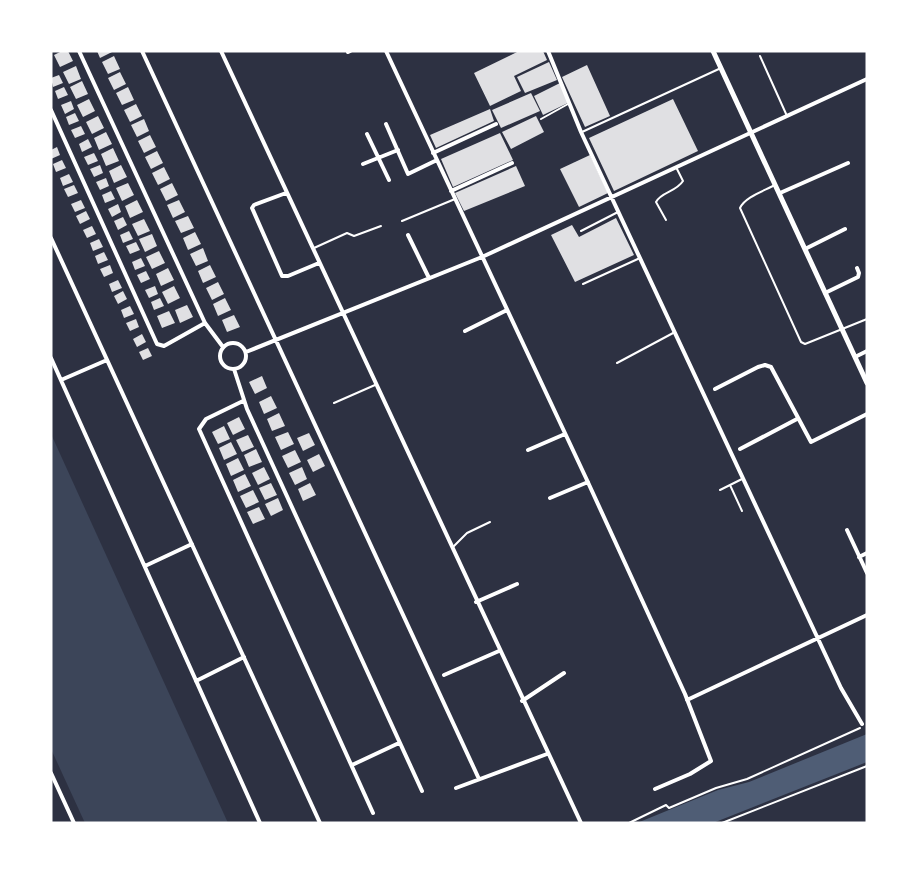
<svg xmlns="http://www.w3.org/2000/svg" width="918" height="874" font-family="'Space Grotesk',sans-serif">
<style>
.green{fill:#3c4559}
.water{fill:#4f5d75}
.building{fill:#e0e0e3}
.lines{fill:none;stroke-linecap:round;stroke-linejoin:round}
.path{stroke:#fff;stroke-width:2}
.service{stroke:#fff;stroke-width:2}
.minor{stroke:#fff;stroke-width:4}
.tertiary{stroke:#fff;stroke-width:5}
</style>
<rect width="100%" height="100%" fill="#2d3142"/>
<path class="green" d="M51,434L228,823H85L51,749Z"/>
<path class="water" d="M867,734V762L713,823H637L718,790L749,782Z"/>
<path class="building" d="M62,51H68L73,61L60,67L54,55Z
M97,51H114L100,58Z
M519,51H543L547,60L514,76L521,91L490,106L474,73Z
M114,56L120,69L108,74L102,62Z
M549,62L557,80L525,93L517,77Z
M587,65L610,116L585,127L562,77Z
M76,66L81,79L69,84L63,72Z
M120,72L126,84L114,90L108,78Z
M59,75L63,83L53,87L51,78Z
M82,81L88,94L76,99L70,87Z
M560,83L570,102L543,115L534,96Z
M64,87L68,95L58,99L55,91Z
M128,87L134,100L122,105L116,93Z
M531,93L540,111L501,128L492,110Z
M89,99L95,111L83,117L77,105Z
M673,99L698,151L614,191L589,138Z
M71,101L74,109L65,114L61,105Z
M136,104L142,116L130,122L124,110Z
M490,109L494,121L436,148L430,135Z
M75,113L79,121L69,125L66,117Z
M98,116L104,128L92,134L86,122Z
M536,116L544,132L511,149L502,132Z
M144,119L149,131L137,137L131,125Z
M81,126L85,134L75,138L71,130Z
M106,132L112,144L99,150L94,138Z
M500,133L513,160L453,187L441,159Z
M150,135L156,147L144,153L138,141Z
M88,139L92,147L82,152L79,144Z
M57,147L60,155L51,159V150Z
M113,148L119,161L106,166L101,154Z
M157,151L163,163L151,169L145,157Z
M94,153L98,161L88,165L84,157Z
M590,155L608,193L579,207L560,169Z
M62,160L66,168L56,172L53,164Z
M100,165L103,173L94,177L90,169Z
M121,165L127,177L114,183L109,171Z
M516,166L525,186L464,211L455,193Z
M164,167L170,179L158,185L152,173Z
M69,174L73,182L63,186L60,178Z
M106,178L109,186L100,190L96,182Z
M128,183L134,195L122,201L116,188Z
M172,183L178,195L166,201L160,189Z
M74,185L78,193L68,197L64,189Z
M111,191L115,199L105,203L102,195Z
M81,200L85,208L75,212L71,204Z
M137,200L143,212L130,218L125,206Z
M179,200L185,212L173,218L167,205Z
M118,204L121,212L112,217L108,209Z
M86,211L90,219L80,224L76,216Z
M188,216L194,228L181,233L175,221Z
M123,217L127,225L118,230L114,221Z
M616,218L634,255L575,282L551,235L572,225L579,237Z
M144,219L150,231L138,236L132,224Z
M92,226L96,234L87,238L83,230Z
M129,231L133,239L123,243L120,235Z
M195,232L201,244L188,250L183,238Z
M152,234L157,246L145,252L139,239Z
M99,239L103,247L93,251L90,243Z
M136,242L140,250L130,254L126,246Z
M203,248L208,261L196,266L190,254Z
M159,251L165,263L152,269L146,257Z
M104,252L108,260L98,264L95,256Z
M141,258L145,266L135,270L132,262Z
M110,265L113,273L104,277L100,269Z
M210,265L216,277L203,283L198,271Z
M168,268L174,280L161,286L156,274Z
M146,271L150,279L141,283L137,275Z
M118,280L122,288L112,292L109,284Z
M218,282L224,294L212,300L206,288Z
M155,286L158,294L149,298L145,290Z
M174,286L180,298L168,304L162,292Z
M123,291L127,299L118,304L114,296Z
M160,298L164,306L154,310L151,302Z
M225,298L231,310L218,316L213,304Z
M187,305L193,317L180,323L175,310Z
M130,306L134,314L124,318L121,310Z
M169,311L175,323L162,328L157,316Z
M234,315L240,327L227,332L222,320Z
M136,319L139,327L130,331L126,323Z
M142,334L146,342L137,347L133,339Z
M148,348L152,356L143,360L139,352Z
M262,376L267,388L255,394L249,382Z
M271,396L277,408L264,414L259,402Z
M279,413L285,426L272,431L267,419Z
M239,417L245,429L233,435L227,423Z
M224,426L230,439L218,444L212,432Z
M288,432L294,444L281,450L275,437Z
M309,433L315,445L303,451L297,438Z
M248,435L254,447L242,452L236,440Z
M231,442L237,454L224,460L219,448Z
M256,449L262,462L249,467L244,455Z
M295,450L301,462L288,468L282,456Z
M319,454L325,466L313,472L307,460Z
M238,458L244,470L231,476L226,464Z
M264,467L270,479L258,485L252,473Z
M302,467L307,479L295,485L289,473Z
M245,474L251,486L238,492L233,480Z
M271,483L277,495L265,500L259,488Z
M310,483L316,495L303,501L298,489Z
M253,490L259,502L246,508L240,496Z
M278,498L283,510L271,516L265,504Z
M259,507L265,519L253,524L247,512Z"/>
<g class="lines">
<path class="path" d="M629,823L666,805L669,808L716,788L747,779L860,728
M722,823L867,766"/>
<path class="service" d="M760,56L787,116
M541,119L568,104
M582,132L721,68
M775,185C764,191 745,197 740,208L801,342L805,344L867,319
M666,220L656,202C661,192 676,192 683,181L676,167
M402,221L455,199
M581,231L618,212
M314,248L347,233L354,236L381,226
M583,284L640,258
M617,363L675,332
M334,403L375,385
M730,485L742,511
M720,490L742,479
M453,547L467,533L490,522"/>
<path class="minor" d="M79,51L205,323L223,347
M142,51L479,779
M221,51L581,823
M386,51L586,478L685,694L711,761L690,774L655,789
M548,51L581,132L841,688L862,724
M348,52L350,51
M51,110L157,344L164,346L205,323
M386,124L408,174L437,160
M367,134L389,180
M433,153L496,124
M363,164L398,150
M451,191L512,163
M286,193L254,205L252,208L282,276H288L319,263
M780,193L848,163
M408,235L429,278
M51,238L320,823
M805,249L845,229
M825,293L858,277L859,273L857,268
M465,331L507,310
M220 356a13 13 0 1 1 26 0a13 13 0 1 1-26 0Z
M246,352L482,257L867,79
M855,357L867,351
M51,358L260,823
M234,369L247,409L422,791
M61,380L107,360
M715,389L758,367L765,365L771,367L811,442L867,414
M243,401L206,419L199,429L373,813
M740,449L797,419
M528,450L565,434
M550,498L588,482
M847,530L867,573
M859,557L867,553
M145,566L192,544
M476,602L517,584
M444,675L499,651
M196,681L244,657
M687,700L867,615
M522,701L564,673
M352,765L399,743
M51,773L74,823
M456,788L547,754"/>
<path class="tertiary" d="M713,51L867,383"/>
</g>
<rect width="918" height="874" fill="none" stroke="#ffffff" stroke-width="105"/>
</svg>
